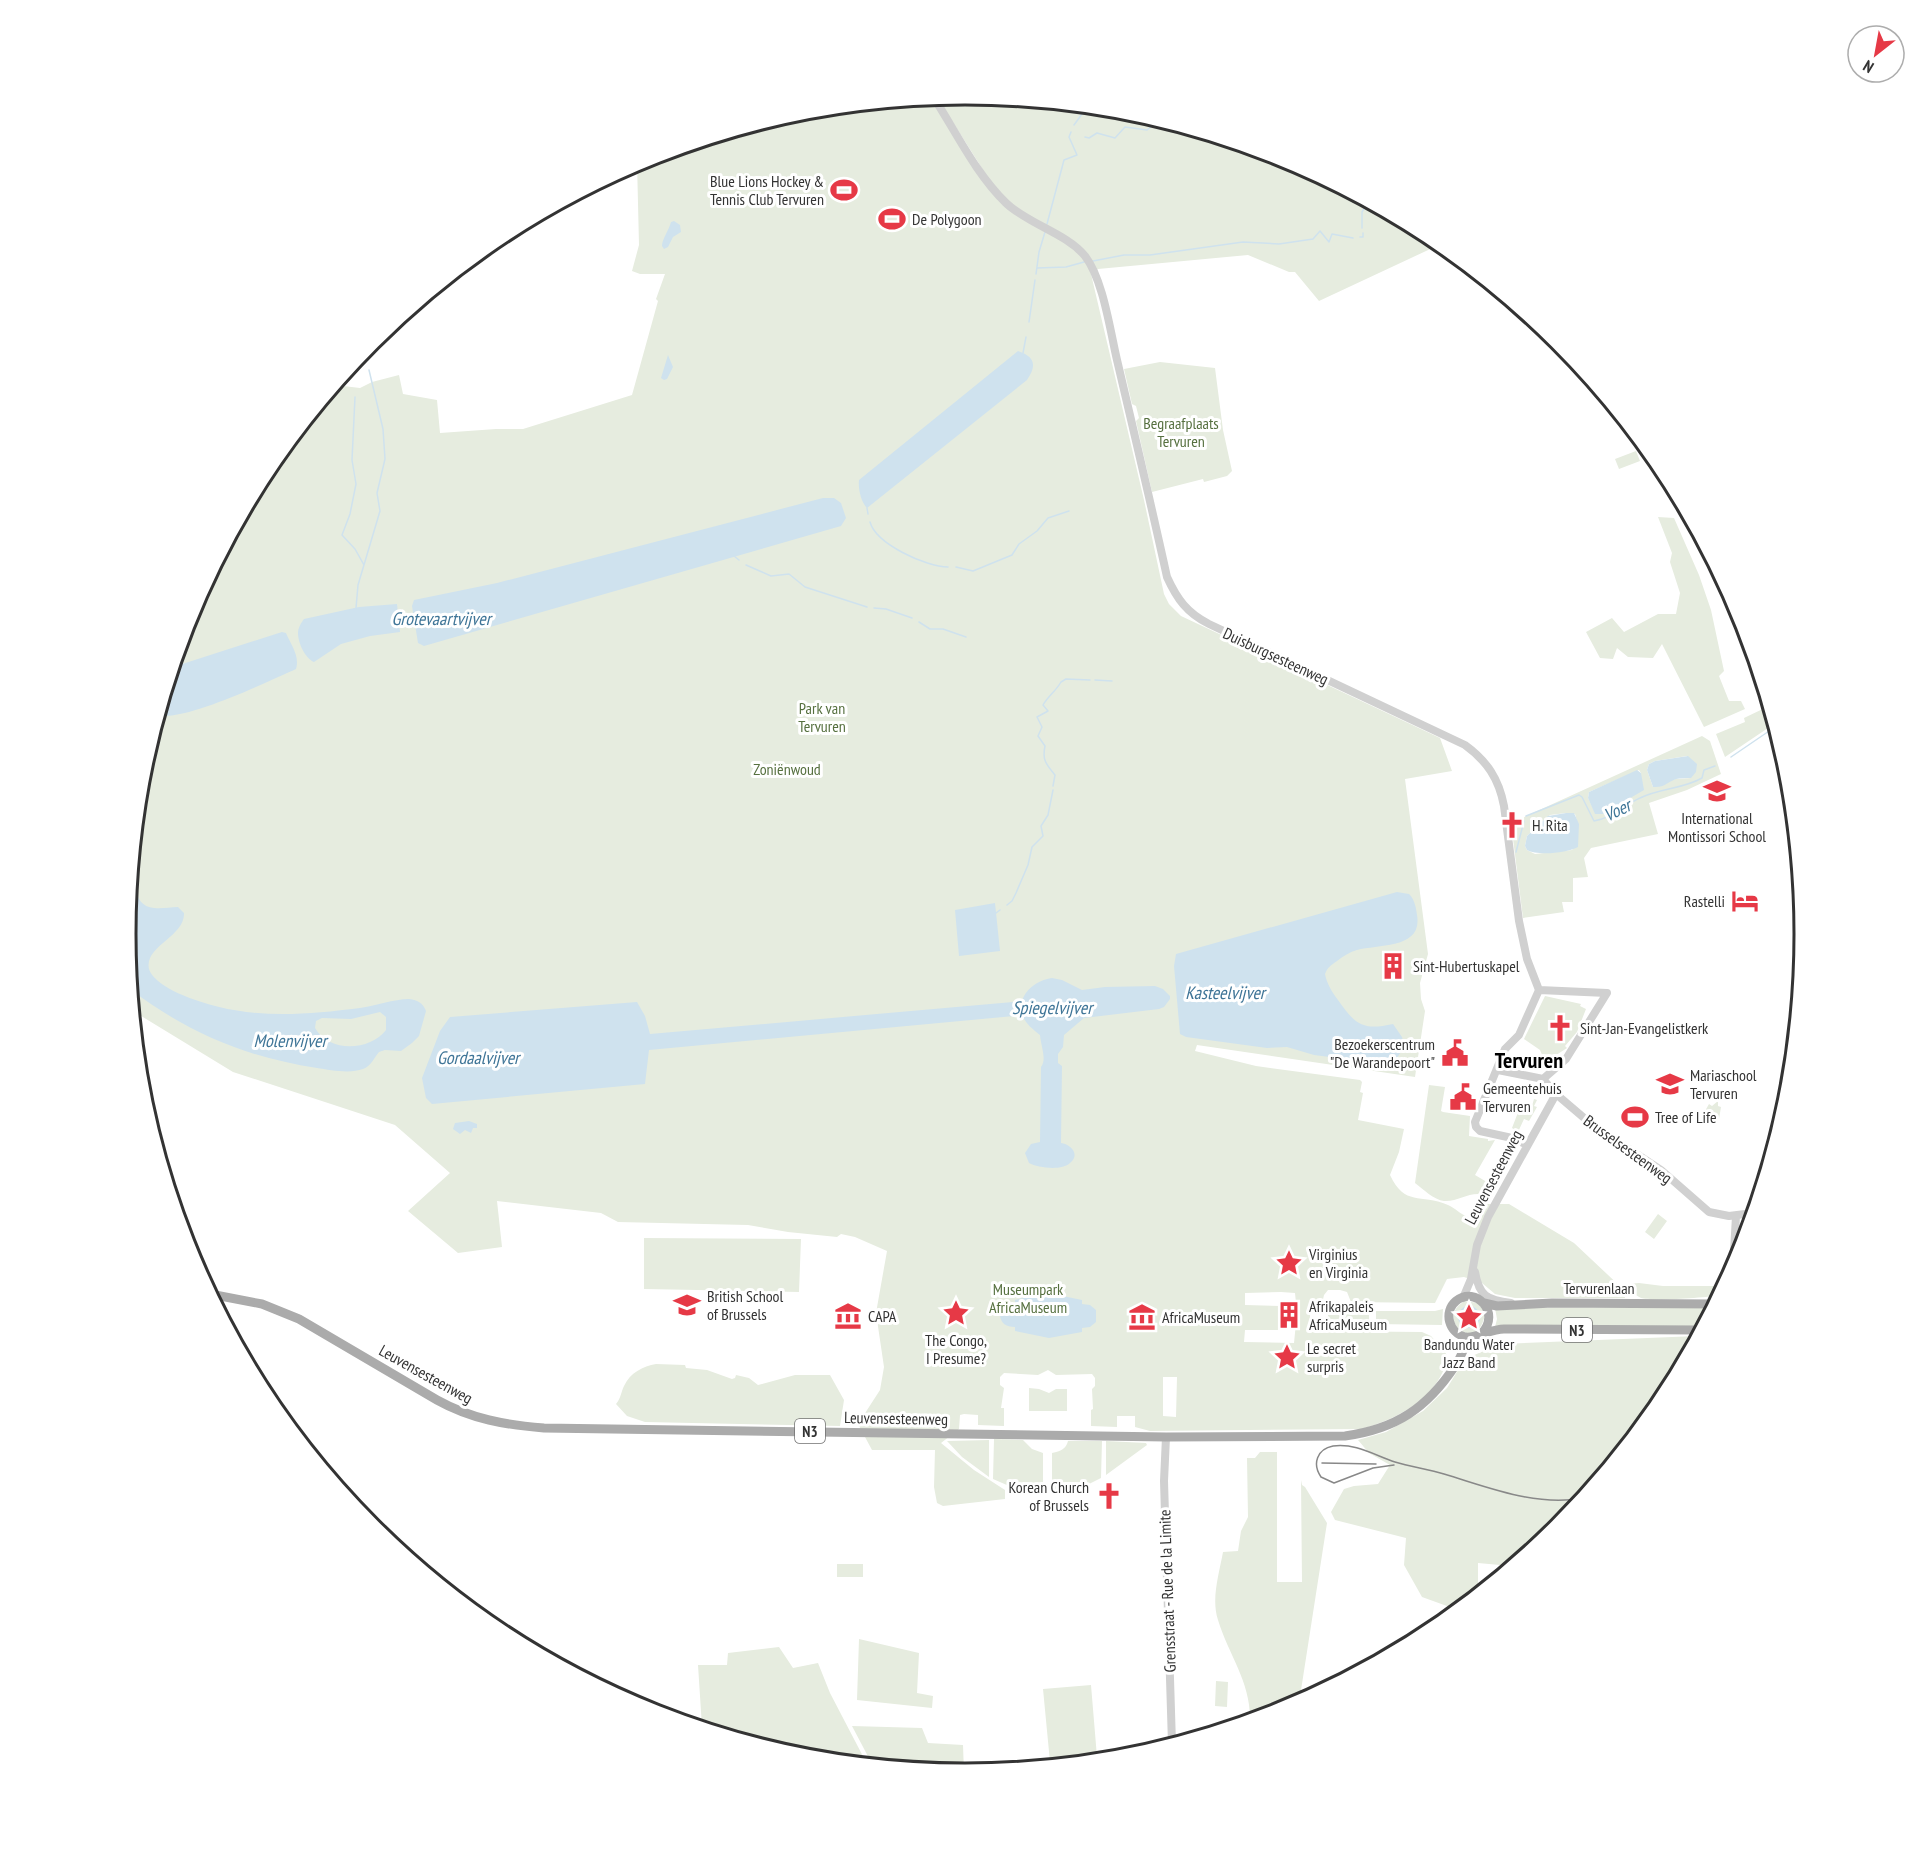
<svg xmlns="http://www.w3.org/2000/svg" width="1930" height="1868" font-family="'PT Sans Narrow',sans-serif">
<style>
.green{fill:#e6ecdf;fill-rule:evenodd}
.water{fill:#cfe2ee;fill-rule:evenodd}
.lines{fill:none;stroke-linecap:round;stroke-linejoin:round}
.stream{stroke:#cfe2ee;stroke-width:1.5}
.minor{stroke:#d0d0d0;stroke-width:8}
.major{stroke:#ababab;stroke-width:9}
.tram{stroke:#888;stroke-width:1.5}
.labels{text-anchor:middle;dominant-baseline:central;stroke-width:6;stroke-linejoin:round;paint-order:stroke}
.shield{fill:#fff;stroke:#707070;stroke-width:1.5}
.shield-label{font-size:15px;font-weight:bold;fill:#333}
.poi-label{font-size:16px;fill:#333;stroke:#fff;text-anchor:start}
.park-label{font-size:16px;fill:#56703f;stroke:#fff}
.street-label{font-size:16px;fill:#333;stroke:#fff}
.water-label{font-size:18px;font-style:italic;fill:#3f7597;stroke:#fff}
.district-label{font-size:22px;font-weight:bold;fill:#000;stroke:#fff}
.rim{fill:none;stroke:#333;stroke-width:3}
</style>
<rect width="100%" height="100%" fill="#fff"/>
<path class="green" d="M965,95L1129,111L1287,159L1432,236L1441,244L1319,301L1295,272H1289L1248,255L1098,269L1091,274L1144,500L1164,594L1169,604L1181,616L1440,738L1452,771L1405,779L1428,954L1420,983L1421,999L1425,1011L1415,1077L1197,1045L1195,1051L1256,1066L1360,1080L1362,1082L1360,1092L1363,1093L1358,1120L1404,1129L1399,1152L1390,1175C1405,1207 1420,1193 1448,1205C1455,1208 1460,1214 1468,1217L1485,1204H1509L1574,1243L1624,1290L1625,1298H1515L1495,1294L1482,1283L1464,1277L1447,1279L1435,1303L1351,1302L1347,1292L1340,1290H1328L1324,1295L1321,1308L1310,1309V1331L1422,1332L1431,1336L1448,1356C1440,1397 1398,1419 1361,1429L1150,1431L1135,1427V1416H1117V1427L1091,1426V1410L1093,1409L1092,1389L1095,1386V1378L1092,1374L1056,1375L1048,1370L1038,1375L1004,1373L1000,1377V1385L1004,1388L1001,1408H1004V1426L978,1425V1415L964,1414L960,1415L959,1429L941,1443L974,1470L1005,1490V1499L943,1506L937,1503L934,1487L935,1450H872L858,1424L880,1390L884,1367L876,1313L887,1251L855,1237L841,1234L837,1237L788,1232L748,1225L618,1222L601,1213L497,1201L502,1247L458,1253L408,1211L450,1173L395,1125L233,1072L133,1011L126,934L142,770L190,612L267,467L335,385L360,388L372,382L399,375L403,394L437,400L440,433L496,429H523L632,395L658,301L656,299L665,274H640L632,271L639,245L637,162L802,111L930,98L985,173L937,97ZM1281,1292L1295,1293L1297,1313L1294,1343L1244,1342L1245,1330H1281V1306L1245,1305V1293ZM1163,1377H1177L1176,1417L1163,1416Z
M1160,362L1215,368L1223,430L1232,471L1227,476L1204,482L1203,479L1152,492L1136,421L1139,418L1136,406L1132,404L1124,369Z
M1636,451L1640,461L1619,469L1615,459Z
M1658,517L1674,518L1699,575L1711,610L1724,671L1719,676L1729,701H1741L1745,709L1704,727L1662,644L1653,658L1628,657L1617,648L1613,659L1600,658L1586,632L1612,618L1624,632L1658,614H1676L1680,593L1670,562L1672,553Z
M1769,706L1774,724L1725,757L1716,734L1745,722L1744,718Z
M1702,736L1710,741L1721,774L1687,790L1649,803L1658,834L1591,848L1584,858L1588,877L1573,878V902H1562L1564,912L1523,918L1511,823ZM1687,756L1691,778L1675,779L1653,787L1647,770L1649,764L1655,761ZM1639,770L1641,773L1596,814L1588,798L1589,792ZM1566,813L1575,814C1579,825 1575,833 1578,843L1572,850L1535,854L1527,850L1525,846L1527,836L1550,815Z
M1545,996L1581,1004L1580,1006L1586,1009L1577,1032L1565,1046L1567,1048L1550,1059L1543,1057L1540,1050L1524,1039Z
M1429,1085L1445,1087L1441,1111L1443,1112L1470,1116L1469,1136L1488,1139V1141L1495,1140L1475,1175L1497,1188L1492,1197C1471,1188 1461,1202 1444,1201C1434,1200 1423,1189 1415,1183Z
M1534,1099L1537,1100L1534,1106L1537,1107L1529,1121L1524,1119L1518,1132L1512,1128L1522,1102L1532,1106Z
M1718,1101V1106L1721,1107L1719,1119L1705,1111L1709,1104L1712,1106Z
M1658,1214L1667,1221L1654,1239L1645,1232Z
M644,1238L801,1239L799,1292L644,1289Z
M1639,1283L1663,1286H1724L1719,1295C1708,1298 1650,1301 1641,1298C1635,1295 1630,1290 1627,1284Z
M1465,1301L1478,1303L1485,1313C1479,1357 1432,1319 1465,1301Z
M1713,1307L1702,1327H1495L1497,1319L1495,1308Z
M1443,1309L1442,1325L1376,1324V1311H1435Z
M1328,1312H1369V1324H1328Z
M1697,1336L1663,1401L1558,1528L1511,1566L1478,1563V1594L1458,1610L1422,1597L1404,1565L1406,1538L1335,1520L1331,1512L1344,1489L1354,1486L1378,1484L1390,1465L1369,1453L1358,1440L1386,1432L1423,1411L1447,1388L1465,1359L1500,1344Z
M656,1364L685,1365L686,1368L707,1370L732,1379L735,1378L736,1375L749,1378L758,1385L795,1375H830L844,1400L840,1426L645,1422L627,1416L616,1404C621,1398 621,1392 624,1386C630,1373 643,1366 656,1364Z
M1029,1388L1039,1389L1049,1393L1056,1389H1067V1411H1029Z
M994,1439L1023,1440L1032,1449L1043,1453V1494L1016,1489L993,1479Z
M989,1440V1477L962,1457L947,1441Z
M1068,1441H1102L1101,1478L1085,1486L1052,1494V1453C1061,1451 1066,1449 1068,1441Z
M1106,1441L1146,1443L1147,1445L1106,1475Z
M1260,1452H1277V1582H1302L1301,1480L1302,1485L1305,1487L1327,1523L1299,1703L1286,1710L1250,1721C1251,1682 1229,1656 1218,1620C1211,1599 1219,1574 1223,1552L1238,1551L1241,1531L1248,1517L1247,1458H1255Z
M837,1564H863V1577H837Z
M859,1639L919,1653L917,1693L933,1696L932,1708L857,1700Z
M779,1647L793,1668L818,1663L830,1693L867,1764L801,1757L702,1727L698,1665H727L728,1653Z
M1216,1681L1228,1682L1227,1707L1215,1706Z
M1091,1685L1097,1757L1050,1762L1043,1689Z
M852,1726L922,1728L928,1743L963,1745L964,1773L872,1764Z"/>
<path class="water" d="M674,221L680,225L681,232L673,237L668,247L664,249L662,246C662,239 669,230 671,222Z
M1018,351C1035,357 1037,365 1027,380L867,508C861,502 858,489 859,480Z
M668,355L673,367L667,379L664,380L661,378Z
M823,498H834L841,503L846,518L841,526L424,646L418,643L412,606L414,600L497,583Z
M397,604L400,632L370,636L341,644L314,662C305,658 298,643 298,633C298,628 301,623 304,619L359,607Z
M282,632L286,633C291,645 300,656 296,669C269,681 184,722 158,715L173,667Z
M1688,756L1697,764L1696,772L1691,778C1687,778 1680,778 1676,779C1667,782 1665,788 1653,787L1647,770L1649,764L1655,761Z
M1637,770L1641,773L1644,790L1603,814H1595L1588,798L1589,792Z
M1566,813H1574L1579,824L1578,847C1568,853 1537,856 1527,850L1525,846L1527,836L1548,816Z
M133,859C136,875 130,906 154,908C162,909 170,907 178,907L184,913C185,937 144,946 149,969C152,980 171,990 180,994C240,1020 297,1016 360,1008C375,1006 394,999 409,999C418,1000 423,1003 426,1011L419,1036L412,1043L401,1051L385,1050L379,1052C374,1058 371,1066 363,1069C350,1074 330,1070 317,1068C245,1057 189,1033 131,990L126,934ZM380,1012L386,1017V1030C370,1051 329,1053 315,1028L316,1021L322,1018L351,1019Z
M1397,892L1409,894C1415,900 1416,908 1417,915C1423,949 1379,944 1357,950C1350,952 1343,956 1337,961C1331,965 1327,968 1325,974C1327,984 1332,992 1338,1000C1355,1024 1362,1031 1393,1024L1402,1037L1405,1049H1403L1392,1065L1314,1055L1287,1047L1267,1048L1186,1037L1180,1034L1174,966L1176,954Z
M995,903L1000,951L959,956L955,910Z
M1052,978L1062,980L1082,990L1105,987L1155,986L1163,989L1170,996V999L1164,1007L1159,1009L1084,1018L1064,1035L1063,1047L1058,1054V1063L1062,1066L1061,1143C1070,1144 1081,1154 1070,1163C1062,1171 1038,1168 1029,1163L1025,1153L1031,1144L1040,1142L1041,1067C1047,1059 1041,1047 1040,1035C1033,1029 1025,1024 1022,1014C1017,995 1035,980 1052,978Z
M637,1002L645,1016L650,1034L1013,1002L1016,1004V1012L1014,1016L649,1050L645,1084L432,1104L426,1098L422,1078L440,1031L450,1017Z
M469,1121L477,1124V1128H473L471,1133L465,1130L460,1134L453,1129L455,1123Z
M1039,1294L1058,1295L1082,1300V1304L1090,1305L1096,1310V1322L1090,1327L1082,1328V1332L1049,1338L1015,1331V1327C1006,1327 1000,1323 1000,1314L1004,1307L1015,1304V1300Z
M1458 1317a11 11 0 1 1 22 0a11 11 0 1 1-22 0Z"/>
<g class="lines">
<path class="stream" d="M1074,125L1087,107
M1085,137L1089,138L1097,133L1115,138L1125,127L1147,130L1159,120L1179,132L1181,126
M1047,224L1064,160L1077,155L1069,137L1071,132
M1362,228V212L1368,202
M1360,237H1363V233
M1093,261L1124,255H1150L1243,242L1279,244L1313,239L1320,231L1329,242L1332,234L1353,238
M1037,268L1066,267L1084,262
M1036,274L1039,252L1045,232
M1029,322L1035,280
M1023,353L1026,337
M355,397L352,460L356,484L350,514L342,535L355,549L364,565
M867,508L868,514
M870,522C876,544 926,567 948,567
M734,556L739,560
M746,565L771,576L789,574L805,587L867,607
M956,567L973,571L1012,555L1019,544L1037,531L1048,518L1069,511
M356,608L358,585L380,511L377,493L385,459L383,429L369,370
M874,608L886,609L912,618
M919,622L930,629H943L966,637
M1095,680L1112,681
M1731,757L1775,727
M1053,786L1055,775C1046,764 1042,760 1045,746L1038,736L1042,727L1037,717L1048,711L1043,705C1048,696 1056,691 1061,682L1066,679L1090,680
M1526,816L1579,795L1582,797L1594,821C1612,818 1624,805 1640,798C1661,788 1683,789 1702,778L1704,770L1715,766
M1516,852L1524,821
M1007,905L1012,901L1016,893L1028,865L1032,847L1043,836L1041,826L1048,815L1053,790
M996,913L1000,910"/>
<path class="minor" d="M934,98C956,132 976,174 1006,203C1028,224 1066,233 1085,256C1103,279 1110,330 1117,360C1134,432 1151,504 1167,577C1177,599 1187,613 1209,624L1465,745C1487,761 1499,779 1504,806L1519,921L1527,959L1539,990
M1539,990L1607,993L1566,1059L1543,1079
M1498,1070L1543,1079
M1543,1079L1556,1094L1590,1123L1661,1170L1709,1212L1729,1216L1753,1213
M1527,1145L1512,1138L1480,1131L1476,1127L1475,1122L1505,1049L1519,1035L1539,990
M1733,1269L1736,1216
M1475,1272C1479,1296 1487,1300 1511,1303
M1463,1298L1471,1279L1477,1245L1488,1217L1556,1094
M1166,1437L1164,1481L1172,1744"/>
<path class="major" d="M210,1294L262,1304L299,1319L437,1400C471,1419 506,1425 544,1428L1166,1437L1345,1436C1396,1429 1427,1408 1455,1366C1462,1357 1463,1346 1471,1338
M1484,1303L1497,1306L1552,1303L1715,1304
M1482,1333C1501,1313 1476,1285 1456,1301C1443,1312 1449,1333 1465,1337C1475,1339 1491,1329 1504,1329C1570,1329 1635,1330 1701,1330"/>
<path class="tram" d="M1322,1463L1376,1464
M1394,1465L1373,1468L1334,1483L1321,1477C1312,1464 1317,1449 1333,1446C1356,1443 1374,1455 1395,1462C1411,1467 1428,1469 1444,1474C1488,1487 1536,1507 1583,1498"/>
</g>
<defs>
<symbol id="stadium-bare" viewBox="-9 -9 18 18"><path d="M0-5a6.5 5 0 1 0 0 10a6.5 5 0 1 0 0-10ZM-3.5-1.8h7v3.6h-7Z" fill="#e63946" stroke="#fff" stroke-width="2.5" paint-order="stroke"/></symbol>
<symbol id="school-bare" viewBox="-9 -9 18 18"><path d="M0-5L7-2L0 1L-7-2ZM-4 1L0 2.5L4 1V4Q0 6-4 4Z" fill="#e63946" stroke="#fff" stroke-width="2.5" paint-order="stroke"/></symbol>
<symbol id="church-bare" viewBox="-9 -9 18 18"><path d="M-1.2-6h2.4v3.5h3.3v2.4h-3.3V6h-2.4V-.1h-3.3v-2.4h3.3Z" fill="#e63946" stroke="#fff" stroke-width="2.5" paint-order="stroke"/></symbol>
<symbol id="hotel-bare" viewBox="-9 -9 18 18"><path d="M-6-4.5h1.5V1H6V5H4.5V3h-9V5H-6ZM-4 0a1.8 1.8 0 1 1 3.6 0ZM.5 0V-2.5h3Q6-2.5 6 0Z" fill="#e63946" stroke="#fff" stroke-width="2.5" paint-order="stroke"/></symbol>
<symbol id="building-bare" viewBox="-9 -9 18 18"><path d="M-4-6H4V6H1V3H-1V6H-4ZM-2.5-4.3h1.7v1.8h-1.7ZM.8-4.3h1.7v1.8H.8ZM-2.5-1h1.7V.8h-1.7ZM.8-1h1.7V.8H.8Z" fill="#e63946" stroke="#fff" stroke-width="2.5" paint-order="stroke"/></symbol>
<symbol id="civic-bare" viewBox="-9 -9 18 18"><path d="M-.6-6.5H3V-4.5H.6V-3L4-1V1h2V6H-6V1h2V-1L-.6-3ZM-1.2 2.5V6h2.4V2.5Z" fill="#e63946" stroke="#fff" stroke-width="2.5" paint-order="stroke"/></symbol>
<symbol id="sight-bare" viewBox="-9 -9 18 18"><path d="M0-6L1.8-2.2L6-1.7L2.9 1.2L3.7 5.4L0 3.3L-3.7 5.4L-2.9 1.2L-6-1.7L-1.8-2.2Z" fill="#e63946" stroke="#fff" stroke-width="2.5" paint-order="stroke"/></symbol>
<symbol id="museum-bare" viewBox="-9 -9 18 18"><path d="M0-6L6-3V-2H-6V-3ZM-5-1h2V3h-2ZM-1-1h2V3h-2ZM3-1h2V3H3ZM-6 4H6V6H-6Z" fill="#e63946" stroke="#fff" stroke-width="2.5" paint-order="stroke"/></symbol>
</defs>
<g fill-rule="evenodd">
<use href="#stadium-bare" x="825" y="171" width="38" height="38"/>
<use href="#stadium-bare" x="873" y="200" width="38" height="38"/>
<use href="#school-bare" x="1698" y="772" width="38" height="38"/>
<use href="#church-bare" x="1493" y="806" width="38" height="38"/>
<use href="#hotel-bare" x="1726" y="882" width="38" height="38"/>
<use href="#building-bare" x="1374" y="947" width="38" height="38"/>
<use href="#church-bare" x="1541" y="1009" width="38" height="38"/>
<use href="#civic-bare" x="1436" y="1034" width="38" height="38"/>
<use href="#school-bare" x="1651" y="1065" width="38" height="38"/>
<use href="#civic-bare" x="1444" y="1078" width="38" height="38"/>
<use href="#stadium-bare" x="1616" y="1098" width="38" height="38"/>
<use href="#sight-bare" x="1270" y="1244" width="38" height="38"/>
<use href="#school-bare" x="668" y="1286" width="38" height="38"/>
<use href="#sight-bare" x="937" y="1294" width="38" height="38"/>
<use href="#building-bare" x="1270" y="1296" width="38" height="38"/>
<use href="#museum-bare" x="829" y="1297" width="38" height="38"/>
<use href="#museum-bare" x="1123" y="1298" width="38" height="38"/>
<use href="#sight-bare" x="1450" y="1298" width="38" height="38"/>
<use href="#sight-bare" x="1268" y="1338" width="38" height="38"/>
<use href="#church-bare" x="1090" y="1477" width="38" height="38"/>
</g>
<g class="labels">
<g class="shield">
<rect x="1562" y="1318" width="30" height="24" rx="4.5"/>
<rect x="795" y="1419" width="30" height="24" rx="4.5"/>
</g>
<g class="shield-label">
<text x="1577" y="1330">N3</text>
<text x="810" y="1431">N3</text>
</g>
<g class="poi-label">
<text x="824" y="181" text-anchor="end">Blue Lions Hockey &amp;<tspan x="824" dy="18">Tennis Club Tervuren</tspan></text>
<text x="912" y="219">De Polygoon</text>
<text x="1717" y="818" text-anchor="middle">International<tspan x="1717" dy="18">Montissori School</tspan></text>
<text x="1532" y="825">H. Rita</text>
<text x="1725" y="901" text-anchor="end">Rastelli</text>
<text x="1413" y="966">Sint-Hubertuskapel</text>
<text x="1580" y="1028">Sint-Jan-Evangelistkerk</text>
<text x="1435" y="1044" text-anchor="end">Bezoekerscentrum<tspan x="1435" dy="18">"De Warandepoort"</tspan></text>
<text x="1690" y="1075">Mariaschool<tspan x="1690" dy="18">Tervuren</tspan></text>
<text x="1483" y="1088">Gemeentehuis<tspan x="1483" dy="18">Tervuren</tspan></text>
<text x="1655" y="1117">Tree of Life</text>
<text x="1309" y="1254">Virginius<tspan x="1309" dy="18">en Virginia</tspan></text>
<text x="707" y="1296">British School<tspan x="707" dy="18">of Brussels</tspan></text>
<text x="1309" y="1306">Afrikapaleis<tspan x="1309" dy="18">AfricaMuseum</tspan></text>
<text x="868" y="1316">CAPA</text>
<text x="1162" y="1317">AfricaMuseum</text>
<text x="956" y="1340" text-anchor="middle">The Congo,<tspan x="956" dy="18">I Presume?</tspan></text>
<text x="1469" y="1344" text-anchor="middle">Bandundu Water<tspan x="1469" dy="18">Jazz Band</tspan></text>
<text x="1307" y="1348">Le secret<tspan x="1307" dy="18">surpris</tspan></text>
<text x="1089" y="1487" text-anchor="end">Korean Church<tspan x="1089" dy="18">of Brussels</tspan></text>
</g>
<g class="park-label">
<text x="1181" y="423">Begraafplaats<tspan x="1181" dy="18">Tervuren</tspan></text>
<text x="822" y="708">Park van<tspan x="822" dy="18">Tervuren</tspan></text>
<text x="787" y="769">Zoniënwoud</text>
<text x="1028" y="1289">Museumpark<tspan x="1028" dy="18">AfricaMuseum</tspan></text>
</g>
<g class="street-label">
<text transform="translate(1276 656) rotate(25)">Duisburgsesteenweg</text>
<text transform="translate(1628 1149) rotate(36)">Brusselsesteenweg</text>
<text transform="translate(1493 1177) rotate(-62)">Leuvensesteenweg</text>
<text x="1599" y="1288">Tervurenlaan</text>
<text transform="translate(426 1374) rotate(29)">Leuvensesteenweg</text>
<text transform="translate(896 1418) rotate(1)">Leuvensesteenweg</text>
<text transform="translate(1167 1591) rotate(-92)">Grensstraat - Rue de la Limite</text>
</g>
<g class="water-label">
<text x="441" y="618">Grotevaartvijver</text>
<text transform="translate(1617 810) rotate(-26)">Voer</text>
<text x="1225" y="992">Kasteelvijver</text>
<text x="1052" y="1007">Spiegelvijver</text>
<text x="290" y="1040">Molenvijver</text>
<text x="478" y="1057">Gordaalvijver</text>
</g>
<g class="district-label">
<text x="1529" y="1060">Tervuren</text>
</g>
</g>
<path d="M0 0H1930V1868H0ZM136 934a829 829 0 1 1 1658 0a829 829 0 1 1-1658 0Z" fill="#fff" fill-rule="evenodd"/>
<path class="rim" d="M136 934a829 829 0 1 1 1658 0a829 829 0 1 1-1658 0Z"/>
<g transform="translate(1876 54) rotate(211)"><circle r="28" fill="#ffffff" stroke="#adadad" stroke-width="1.5"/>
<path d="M0-4.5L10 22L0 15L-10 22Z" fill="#e63946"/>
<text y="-9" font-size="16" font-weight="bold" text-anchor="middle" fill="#333333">N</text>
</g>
</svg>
